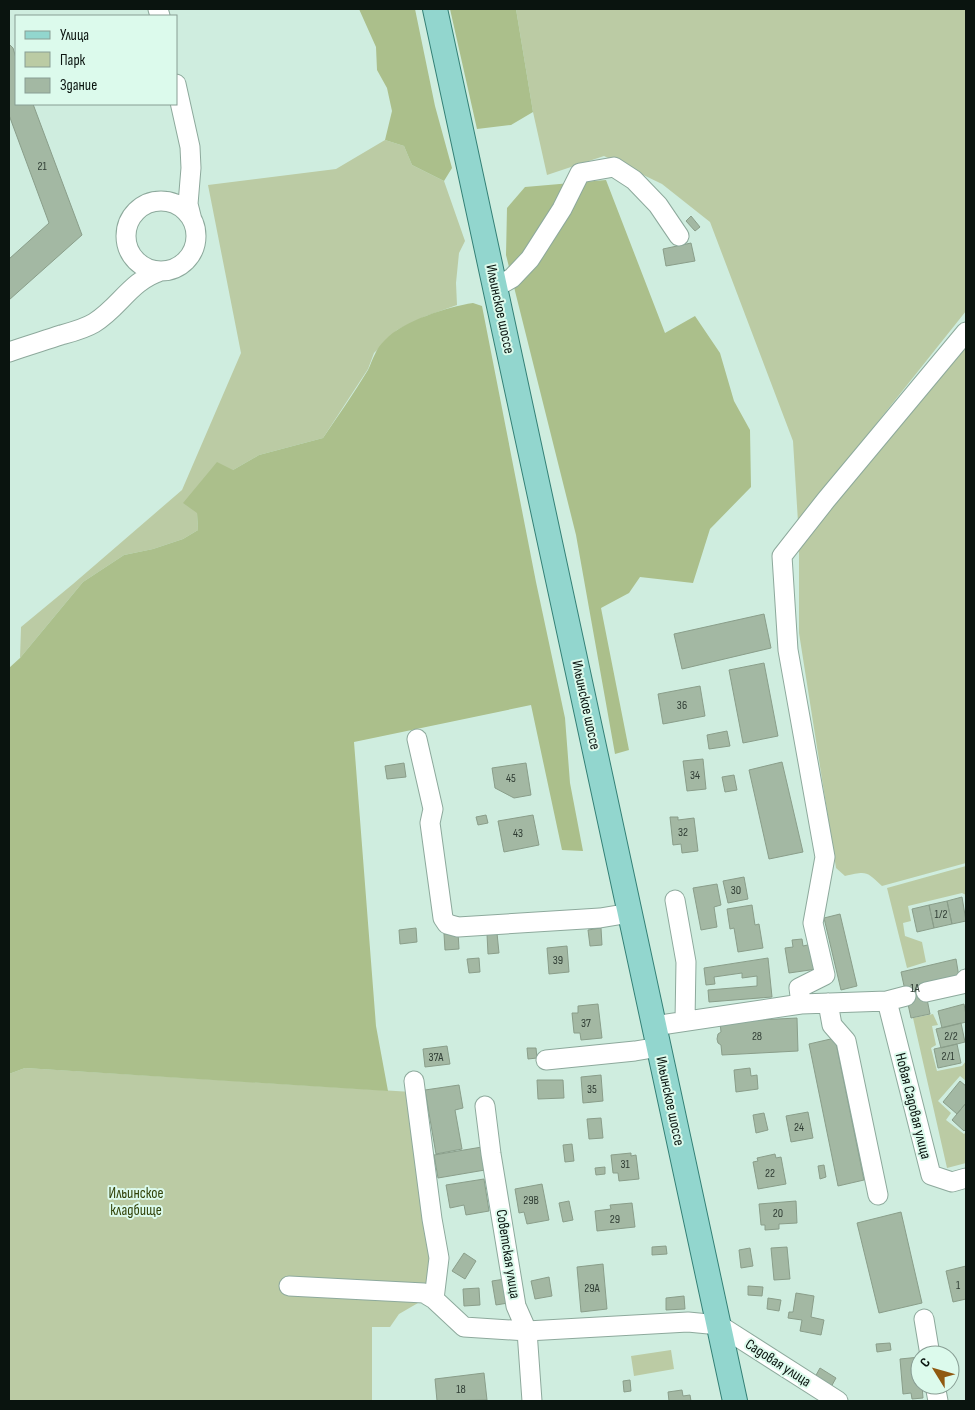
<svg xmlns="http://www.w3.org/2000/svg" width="975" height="1410" font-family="'Sofia Sans Condensed',sans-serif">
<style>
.green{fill:#bbcba4}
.forest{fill:#abbf8b}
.building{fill:#a3b8a3;stroke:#8a9e8a}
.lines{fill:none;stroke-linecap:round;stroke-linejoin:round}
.minor-casing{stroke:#8da99c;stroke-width:21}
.major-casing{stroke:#348076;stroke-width:26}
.minor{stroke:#fff;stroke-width:19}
.major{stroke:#92d6ce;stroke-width:24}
.labels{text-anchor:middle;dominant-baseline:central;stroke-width:4;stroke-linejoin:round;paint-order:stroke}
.number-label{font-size:12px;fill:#303d34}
.street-label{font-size:15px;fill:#0a140f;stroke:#dcfaec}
.park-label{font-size:15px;fill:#314208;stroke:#dcfaec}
</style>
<rect width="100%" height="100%" fill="#cfeddf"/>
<path class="green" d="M516,9H966V311L798,522L793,441L710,222L662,184L604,156L547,175L533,112Z
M385,140L404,146L412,165L444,181L465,241L459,253L456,283L457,305L426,316L397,330L374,353L368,369L323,438L259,455L233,470L197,513L198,530L183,539L153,549L124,555L83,582L20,658L21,627L73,584L182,490L241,353L208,185L336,169Z
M966,344V863L882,886C866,871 867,871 845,876L836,868L799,633V543Z
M966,866V895L962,893L908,906L911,921L903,923L905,936L922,942L926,962L907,968L887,888Z
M933,1014L938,1025L932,1026L936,1045L931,1048L937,1071L962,1066L966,1061V1081L960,1076L938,1101L951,1113L946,1120L964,1134L966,1132V1163L947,1168L913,1018Z
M25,1068L412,1092L433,1276L418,1303L399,1314L390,1327H372V1401H9V1074Z
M671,1350L674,1369L634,1376L631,1356Z"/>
<path class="forest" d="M359,9H415L435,106L452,168L444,181L412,165L404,146L385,140L392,111L387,88L377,70L376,47Z
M450,9H516L533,112L511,125L477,129Z
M606,180L665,333L695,316L720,353L734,401L750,430L751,487L710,529L693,583L640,577L629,593L601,608L629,750L615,754L576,535L506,255L507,208L525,187Z
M473,303L482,306L536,582L565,718L570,783L583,851L562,850L531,705L354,742L376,1026L388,1091L25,1068L9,1074V668L20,658L83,582L124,555L153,549L183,539L198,530L197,513L183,503L217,462L233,470L259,455L323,438C338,416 354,393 368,370C373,359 376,348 385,340C403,321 447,307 473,303Z"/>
<path class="building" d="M9,44L13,48L16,58V104H33L82,235L9,300V259L49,223L9,115Z
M691,216L700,227L695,231L686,221Z
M691,243L695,261L666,266L663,249Z
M764,614L771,648L682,669L674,634Z
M764,663L778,736L743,743L729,670Z
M700,686L705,716L663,724L658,694Z
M727,731L730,746L709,749L707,735Z
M703,759L706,789L687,791L683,761Z
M782,762L803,852L769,859L749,770Z
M404,763L406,777L387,779L385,766Z
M526,763L531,795L514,798L495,788L492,768Z
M734,775L737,790L725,792L722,777Z
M486,815L488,823L478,825L476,817Z
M533,815L539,845L504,852L498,821Z
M670,817H678V820L694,818L698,851L682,853L681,844L673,845Z
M744,877L748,899L728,903L723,881Z
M717,884L721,905L714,907L717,927L701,930L693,888Z
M962,897L966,921L952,924L947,901Z
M947,901L952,924L934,928L929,905Z
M752,905L755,925L759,924L763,948L738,952L734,928L730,929L727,909Z
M929,905L934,928L917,932L912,909Z
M840,914L857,986L841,990L824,918Z
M416,928L417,942L400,944L399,930Z
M601,928L602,945L590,946L588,930Z
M458,932L459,949L445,950L444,934Z
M497,933L499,953L488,954L487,934Z
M802,939L803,946L812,944L817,969L789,973L785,948L793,947L792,940Z
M567,946L569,972L549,974L547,948Z
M479,958L480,972L469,973L467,959Z
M768,958L772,997L709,1002L708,990L757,986V976L742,978V973L714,977L715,984L706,985L704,968Z
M956,959L959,977L924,984L930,1014L911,1018L901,972Z
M598,1004L602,1038L581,1040L580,1033H574L572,1013H578V1006Z
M964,1004L966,1015V1022L942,1028L938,1011Z
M797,1018L798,1051L722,1055L721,1045L718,1043L717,1039L718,1034L721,1032L720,1022Z
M961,1023L965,1042L941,1048L936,1029Z
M835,1038L864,1180L838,1186L809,1044Z
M957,1044L961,1063L938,1068L934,1049Z
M447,1046L450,1064L425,1067L423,1049Z
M527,1048H536L537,1058L528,1059Z
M750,1068L751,1076L757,1075L758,1089L736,1092L734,1070Z
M601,1075L603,1101L583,1103L581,1077Z
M537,1080H563L564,1098L538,1099Z
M960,1081L966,1086V1103L957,1114L943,1102Z
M459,1085L463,1108L455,1110L462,1149L436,1154L425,1090Z
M966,1103V1129L964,1131L952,1120Z
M808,1112L813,1138L791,1142L786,1116Z
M764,1113L768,1130L756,1133L753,1115Z
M601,1118L603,1138L589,1139L587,1119Z
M572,1144L574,1161L565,1162L563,1145Z
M482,1147L485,1170L438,1178L434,1155Z
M631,1153V1156L636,1155L639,1179L619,1181L618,1173H613L611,1155Z
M775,1154L776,1158L781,1157L786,1184L758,1189L753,1162L758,1161L757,1158Z
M824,1165L826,1177L820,1179L818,1166Z
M605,1167V1174L596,1175L595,1168Z
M484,1179L489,1211L466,1215L464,1205L450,1208L446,1185Z
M542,1184L549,1220L527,1224L524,1212L519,1213L515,1189Z
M569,1201L573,1220L563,1222L559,1203Z
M796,1201L797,1223L779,1224V1229L765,1230V1225H761L759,1204Z
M632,1203L635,1227L597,1231L595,1211L611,1209L610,1205Z
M901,1212L922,1303L879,1313L857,1223Z
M666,1246L667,1254L652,1255V1247Z
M787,1247L790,1279L774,1280L771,1248Z
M750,1248L753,1266L741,1268L739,1250Z
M464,1253L476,1261L465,1279L452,1271Z
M603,1264L607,1309L581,1312L577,1267Z
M966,1266V1299L953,1302L946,1271Z
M549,1277L552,1296L535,1299L531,1281Z
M505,1279L508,1303L496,1305L492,1281Z
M748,1286L763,1287L762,1296L748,1295Z
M479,1288L480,1305L464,1306L463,1289Z
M796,1293L814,1296L811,1317L824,1320L821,1335L800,1331L802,1320L788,1318L789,1312H793Z
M684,1296L685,1309L666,1310V1298Z
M768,1298L781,1300L779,1311L767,1309Z
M890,1343L891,1350L877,1352L876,1344Z
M920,1357V1385H922L923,1398L912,1399L911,1393L903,1394L900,1359Z
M820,1368L836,1378L831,1387L815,1377Z
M484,1373L487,1400L437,1401L435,1379Z
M630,1380L631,1391L624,1392L623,1381Z
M682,1390L683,1396L690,1395L691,1401H669L668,1392Z"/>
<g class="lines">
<defs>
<path id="minor" d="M158,9L160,16
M176,84L190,147L191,168L188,204L192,220
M126 236a35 35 0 1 1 70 0a35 35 0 1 1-70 0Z
M496,287L512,278L530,259L562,209L580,173L614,167L634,180L658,205L679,236
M9,352C26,346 43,341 61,335C72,332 84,329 94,323C120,307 130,281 161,271
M417,739L433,809L430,823L443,918L447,924L458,927L600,918L630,913
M675,900L686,962L685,1021
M926,992L962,984L966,979
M887,1001L931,1175L952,1182L966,1178
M828,1003L832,1025L846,1041L878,1195
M801,1004L799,988L825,975L813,923L825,857L788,650L782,556L826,500L966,332
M654,1026L801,1004L887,1001L906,996
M546,1060L635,1051L659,1047
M414,1081L432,1219L439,1258L434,1299L464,1327L527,1331L688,1322L719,1325L838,1401
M485,1106L491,1154L516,1306L527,1331L532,1401
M289,1286L424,1293L434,1299
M924,1319L930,1355
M935,1385L938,1401"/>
<path id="major" d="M435,9L735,1401"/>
</defs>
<use href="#minor" class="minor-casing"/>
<use href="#major" class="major-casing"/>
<use href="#minor" class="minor"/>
<use href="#major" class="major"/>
</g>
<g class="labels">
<g class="number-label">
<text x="42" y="166">21</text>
<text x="682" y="705">36</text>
<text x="695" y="775">34</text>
<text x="511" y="778">45</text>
<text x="683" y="832">32</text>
<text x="518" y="833">43</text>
<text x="736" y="890">30</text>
<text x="941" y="914">1/2</text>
<text x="558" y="960">39</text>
<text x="915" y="988">1А</text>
<text x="586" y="1023">37</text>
<text x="757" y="1036">28</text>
<text x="951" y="1036">2/2</text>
<text x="948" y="1056">2/1</text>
<text x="436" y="1057">37А</text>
<text x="592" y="1089">35</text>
<text x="799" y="1127">24</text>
<text x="625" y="1164">31</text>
<text x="770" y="1173">22</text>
<text x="531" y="1200">29В</text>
<text x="778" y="1213">20</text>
<text x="615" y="1219">29</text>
<text x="958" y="1285">1</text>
<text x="592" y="1288">29А</text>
<text x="461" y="1389">18</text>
</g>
<g class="street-label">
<text transform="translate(500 309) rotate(78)">Ильинское шоссе</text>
<text transform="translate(586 705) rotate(78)">Ильинское шоссе</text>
<text transform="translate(670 1101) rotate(78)">Ильинское шоссе</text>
<text transform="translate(913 1106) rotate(76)">Новая Садовая улица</text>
<text transform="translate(508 1254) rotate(81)">Советская улица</text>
<text transform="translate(778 1363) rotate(33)">Садовая улица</text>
</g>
<g class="park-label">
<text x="136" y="1193">Ильинское<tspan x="136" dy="17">кладбище</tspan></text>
</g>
</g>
<rect width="975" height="1410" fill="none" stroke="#0a140f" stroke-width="20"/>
<rect x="15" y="15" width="162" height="90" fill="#dcfaec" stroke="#889e94"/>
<rect x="25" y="31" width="25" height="8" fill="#92d6ce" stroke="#889e94"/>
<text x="60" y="40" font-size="15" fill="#0a140f">Улица</text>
<rect x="25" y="52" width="25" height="15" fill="#bbcba4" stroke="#889e94"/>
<text x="60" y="65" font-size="15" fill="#0a140f">Парк</text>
<rect x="25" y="78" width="25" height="15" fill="#a3b8a3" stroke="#889e94"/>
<text x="60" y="90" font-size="15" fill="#0a140f">Здание</text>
<g transform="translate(935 1370) rotate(307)"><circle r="24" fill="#dcfaec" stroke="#889e94"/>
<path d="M0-4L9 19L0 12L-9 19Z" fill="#905910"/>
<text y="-8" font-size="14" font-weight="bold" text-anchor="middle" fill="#0a140f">С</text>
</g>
</svg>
